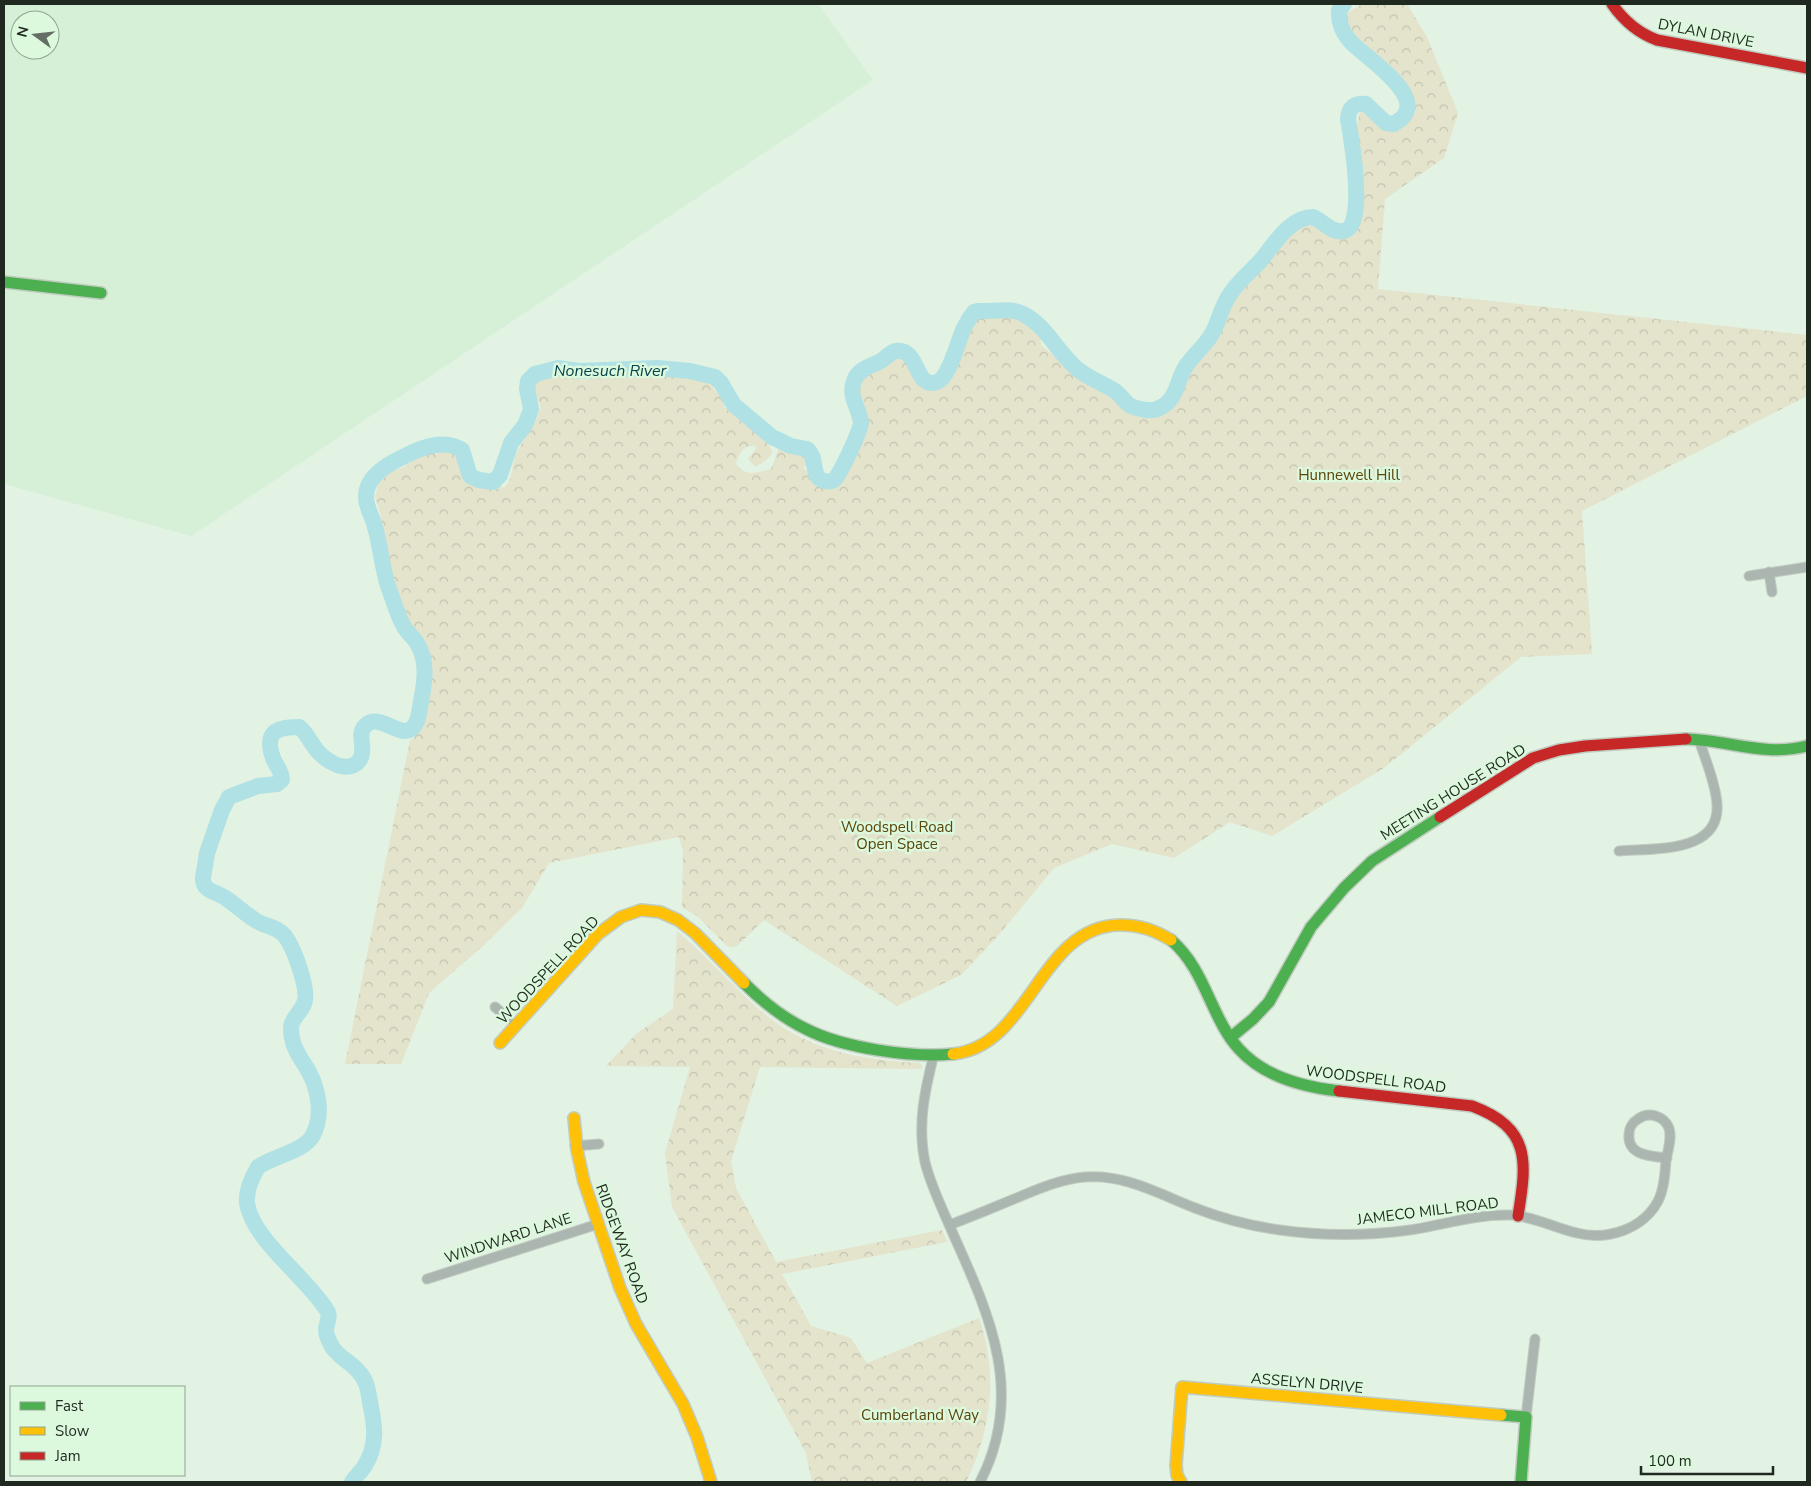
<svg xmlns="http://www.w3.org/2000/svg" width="1811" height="1486" font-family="'Nunito Sans',sans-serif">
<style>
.built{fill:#d6f0d7;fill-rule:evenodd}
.park{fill:url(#park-crowns)}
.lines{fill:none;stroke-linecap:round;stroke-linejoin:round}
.river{stroke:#b0e1e4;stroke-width:16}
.street-casing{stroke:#c1ccc1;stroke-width:11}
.fast-casing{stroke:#c1ccc1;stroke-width:14}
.slow-casing{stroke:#c1ccc1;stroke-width:14}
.jam-casing{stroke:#c1ccc1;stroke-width:14}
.street{stroke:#abb6b0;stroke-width:9}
.fast{stroke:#4caf50;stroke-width:11}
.slow{stroke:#ffc107;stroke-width:11}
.jam{stroke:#c62828;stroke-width:11}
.labels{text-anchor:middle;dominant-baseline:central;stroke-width:5;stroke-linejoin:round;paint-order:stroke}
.street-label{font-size:15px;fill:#1f291f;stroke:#dcf8dd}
.park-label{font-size:15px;fill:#5b440a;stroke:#dcf8dd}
.water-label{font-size:16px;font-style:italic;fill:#06434b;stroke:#dcf8dd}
</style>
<defs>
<pattern id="park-crowns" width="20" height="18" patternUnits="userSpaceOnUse" patternTransform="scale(1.25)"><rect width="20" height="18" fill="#e4e3cc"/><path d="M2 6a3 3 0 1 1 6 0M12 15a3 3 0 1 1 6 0" fill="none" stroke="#c3c3af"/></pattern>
</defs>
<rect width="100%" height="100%" fill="#e2f2e3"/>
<path class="built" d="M4,4H818L873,80L191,536L4,484ZM20,20H50V50H20Z"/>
<path class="park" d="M1362,4H1407L1427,37L1458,113L1444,158L1385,199L1378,289L1807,335V396L1582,511L1592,654L1521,657L1384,768L1272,836L1230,822L1174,858L1112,844L1054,868L997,937L961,975L897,1006L764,920L737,946L732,947L727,946L697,916L682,907L683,851L679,837L549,863L522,908L485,944L429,993L401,1064H345L410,740L414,738L421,727L429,685V661L421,641L409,625L393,584L388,570L387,547L380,513L375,497L379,481L386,473L402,468L422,454L447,449L460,457L461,469L466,476C477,480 484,486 497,484L504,488C512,482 512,466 515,457C521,440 536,428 540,409C542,401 529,393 534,384C538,378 547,374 554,373C566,372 574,379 584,380C587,380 591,378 595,378C621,376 702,364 718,386L714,385L713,388L725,402L724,407C739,417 764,426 768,444C769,445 772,450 772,451C772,458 760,464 755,467L748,459L755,450L756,446C744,444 738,454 736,464C746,477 756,473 770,469L772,467L779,448C793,444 809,447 811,464L803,467C808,474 814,481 823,483C843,486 862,447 864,431C866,416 856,404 856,390C856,381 864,373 871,368L878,371L897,356C900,357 905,358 907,361C914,367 915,378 925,382C952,392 962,325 980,313C985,317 989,314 995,314C1008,313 1020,319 1032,322L1031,326C1042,337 1040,329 1041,345L1059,360L1068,371L1106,391L1122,407L1139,415L1163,414L1173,404L1188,376L1220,330L1231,304L1250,274L1266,262L1291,232L1307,220C1316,222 1320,231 1330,232C1352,232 1363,213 1363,193C1363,185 1360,177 1359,170C1358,155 1355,125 1360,112L1365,109L1377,120L1378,127C1396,130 1402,135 1412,115C1412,108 1412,95 1408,89C1404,82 1397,73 1391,68C1375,53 1344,39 1345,14Z
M677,931C706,955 731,985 760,1010C809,1052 858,1059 919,1063L922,1065V1069L760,1067L731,1161L736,1188L776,1262L942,1230L947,1242L782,1274L811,1326L851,1338L867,1363L979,1318C998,1374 992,1429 966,1482H812L806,1453L672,1207L665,1153L690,1067L606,1066L636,1034L673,1009Z"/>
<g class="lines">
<path class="river" d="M352,1482C355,1477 360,1473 364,1467C378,1446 375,1426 370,1402C368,1390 367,1380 358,1371C350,1361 337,1357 331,1345C329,1341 326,1334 326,1330C326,1322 332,1317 326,1309C306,1277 252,1239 247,1203C246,1191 252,1177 258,1167C273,1156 304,1152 313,1135C323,1116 319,1091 309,1072C303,1061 294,1051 292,1038C288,1018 297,1019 304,1004C310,991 294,948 285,936C277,926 265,927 255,920C244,913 235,904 224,897C218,893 209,892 205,886C203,883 203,882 203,878L207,853L222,810L229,797L258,786L277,784L282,780C282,771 276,766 273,758C264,732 276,727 299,727C306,732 308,738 313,745C320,756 339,772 354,765C358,763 362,758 362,753C364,743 357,733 366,725C382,711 405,746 416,723C419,717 420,708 421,701C425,681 428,661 417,643C414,638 410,635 407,631C399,622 394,601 389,589C382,569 381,548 375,527C371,512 361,500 369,484C376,469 397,460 411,453C426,446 447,440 462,450L470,476L479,480L493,482L500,475L511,443L525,425L529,415L531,409L527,389L528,381L535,374L558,368L579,371L657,368L690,371L715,377L721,383L734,405L772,437L791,446L807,449C818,459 811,472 820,479C824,482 830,482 834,480C839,477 862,428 861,422C859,408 848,396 854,381C858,370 867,367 877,363C884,361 889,352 896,351C920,348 914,390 937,382C950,377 958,340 964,328C967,322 970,317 974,312L978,311C992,312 1010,307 1023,314C1045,325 1056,349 1073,365C1084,377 1101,382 1115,391C1121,395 1125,403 1131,406C1138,409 1151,412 1157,409C1178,401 1176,381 1186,366C1193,356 1203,347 1210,337C1218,325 1220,311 1227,299C1236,282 1250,273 1262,259C1275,243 1290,217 1313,217C1323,221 1332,234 1344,231C1367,226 1351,137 1348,119C1349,107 1354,103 1366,104L1386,123L1393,124C1438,102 1365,58 1350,41C1342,32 1338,23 1339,10L1344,4"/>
<defs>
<path id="street" d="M1769,572L1772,592
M1749,576L1807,567
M1619,851C1656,848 1727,854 1716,796C1713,777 1705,758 1699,740
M495,1007L516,1025
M934,1054C925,1090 917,1124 925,1162C931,1187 944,1212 954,1236C991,1318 1025,1395 980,1482
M575,1146L599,1144
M949,1225C971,1217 992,1208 1014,1199C1036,1190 1060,1179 1085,1177C1125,1174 1159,1194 1195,1208C1223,1219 1251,1226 1280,1230C1323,1236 1366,1236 1410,1230C1442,1225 1477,1214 1510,1215C1533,1216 1555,1228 1577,1233C1607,1241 1643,1229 1658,1201C1664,1189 1665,1174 1666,1160C1668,1150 1672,1138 1669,1128C1664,1116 1649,1111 1638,1119C1633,1122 1629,1128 1629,1134C1627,1156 1651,1156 1667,1158
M427,1279L598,1224
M1526,1417L1535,1339"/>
<path id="fast" d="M4,282L101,293
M1686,739C1729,740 1764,757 1807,746
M1171,940C1191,957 1201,980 1212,1004C1219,1019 1227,1036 1239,1049C1264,1077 1303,1087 1339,1091
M744,983C762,1001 783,1018 806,1029C843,1048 912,1058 953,1054
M1230,1038L1253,1019L1269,1002L1311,927L1344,888L1372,861L1440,817
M1501,1415L1526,1417L1521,1482"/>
<path id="slow" d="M500,1043L598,934L621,917L641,910L660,912L678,920L695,933L744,983
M953,1054C1031,1046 1039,926 1120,925C1140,925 1154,930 1171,940
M574,1118L577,1150L584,1182L620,1288L636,1324L683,1404L697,1437L711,1482
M1181,1482L1177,1475L1176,1465L1182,1387L1501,1415"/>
<path id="jam" d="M1612,4C1624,21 1638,33 1657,40L1807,68
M1440,817L1533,758L1559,750L1585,746L1686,739
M1339,1091L1472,1106C1531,1128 1527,1161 1518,1216"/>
</defs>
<use href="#street" class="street-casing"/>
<use href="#fast" class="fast-casing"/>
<use href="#slow" class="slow-casing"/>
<use href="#jam" class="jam-casing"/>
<use href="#street" class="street"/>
<use href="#fast" class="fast"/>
<use href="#slow" class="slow"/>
<use href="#jam" class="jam"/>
</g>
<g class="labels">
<g class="street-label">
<text transform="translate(1706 33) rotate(11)">DYLAN DRIVE</text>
<text transform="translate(1453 792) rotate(-32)">MEETING HOUSE ROAD</text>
<text transform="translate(548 970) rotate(-47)">WOODSPELL ROAD</text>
<text transform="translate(1376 1079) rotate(7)">WOODSPELL ROAD</text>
<text transform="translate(1428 1211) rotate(-7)">JAMECO MILL ROAD</text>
<text transform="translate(508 1238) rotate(-18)">WINDWARD LANE</text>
<text transform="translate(622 1244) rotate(70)">RIDGEWAY ROAD</text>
<text transform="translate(1307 1383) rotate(5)">ASSELYN DRIVE</text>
</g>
<g class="park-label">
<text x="1349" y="475">Hunnewell Hill</text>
<text x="897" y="827">Woodspell Road<tspan x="897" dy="17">Open Space</tspan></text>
<text x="920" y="1415">Cumberland Way</text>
</g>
<g class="water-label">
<text x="610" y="371">Nonesuch River</text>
</g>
</g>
<rect width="1811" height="1486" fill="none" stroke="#1f291f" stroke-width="10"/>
<rect x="10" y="1386" width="175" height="90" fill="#dcf8dd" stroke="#90a591"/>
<rect x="20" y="1402" width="25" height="8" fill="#4caf50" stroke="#90a591"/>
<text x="55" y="1411" font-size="15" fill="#1f291f">Fast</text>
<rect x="20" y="1427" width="25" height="8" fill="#ffc107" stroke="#90a591"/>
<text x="55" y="1436" font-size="15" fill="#1f291f">Slow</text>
<rect x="20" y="1452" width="25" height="8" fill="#c62828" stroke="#90a591"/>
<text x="55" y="1461" font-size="15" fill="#1f291f">Jam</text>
<g transform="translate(35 35) rotate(285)"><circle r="24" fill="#dcf8dd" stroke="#90a591"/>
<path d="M0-4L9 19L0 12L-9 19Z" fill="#636f64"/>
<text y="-8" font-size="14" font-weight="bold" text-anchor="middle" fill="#1f291f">N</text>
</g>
<path d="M1641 1466v8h132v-8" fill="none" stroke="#1f291f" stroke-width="2.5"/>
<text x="1648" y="1466" font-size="15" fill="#1f291f" stroke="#dcf8dd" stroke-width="4" paint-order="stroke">100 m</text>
</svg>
